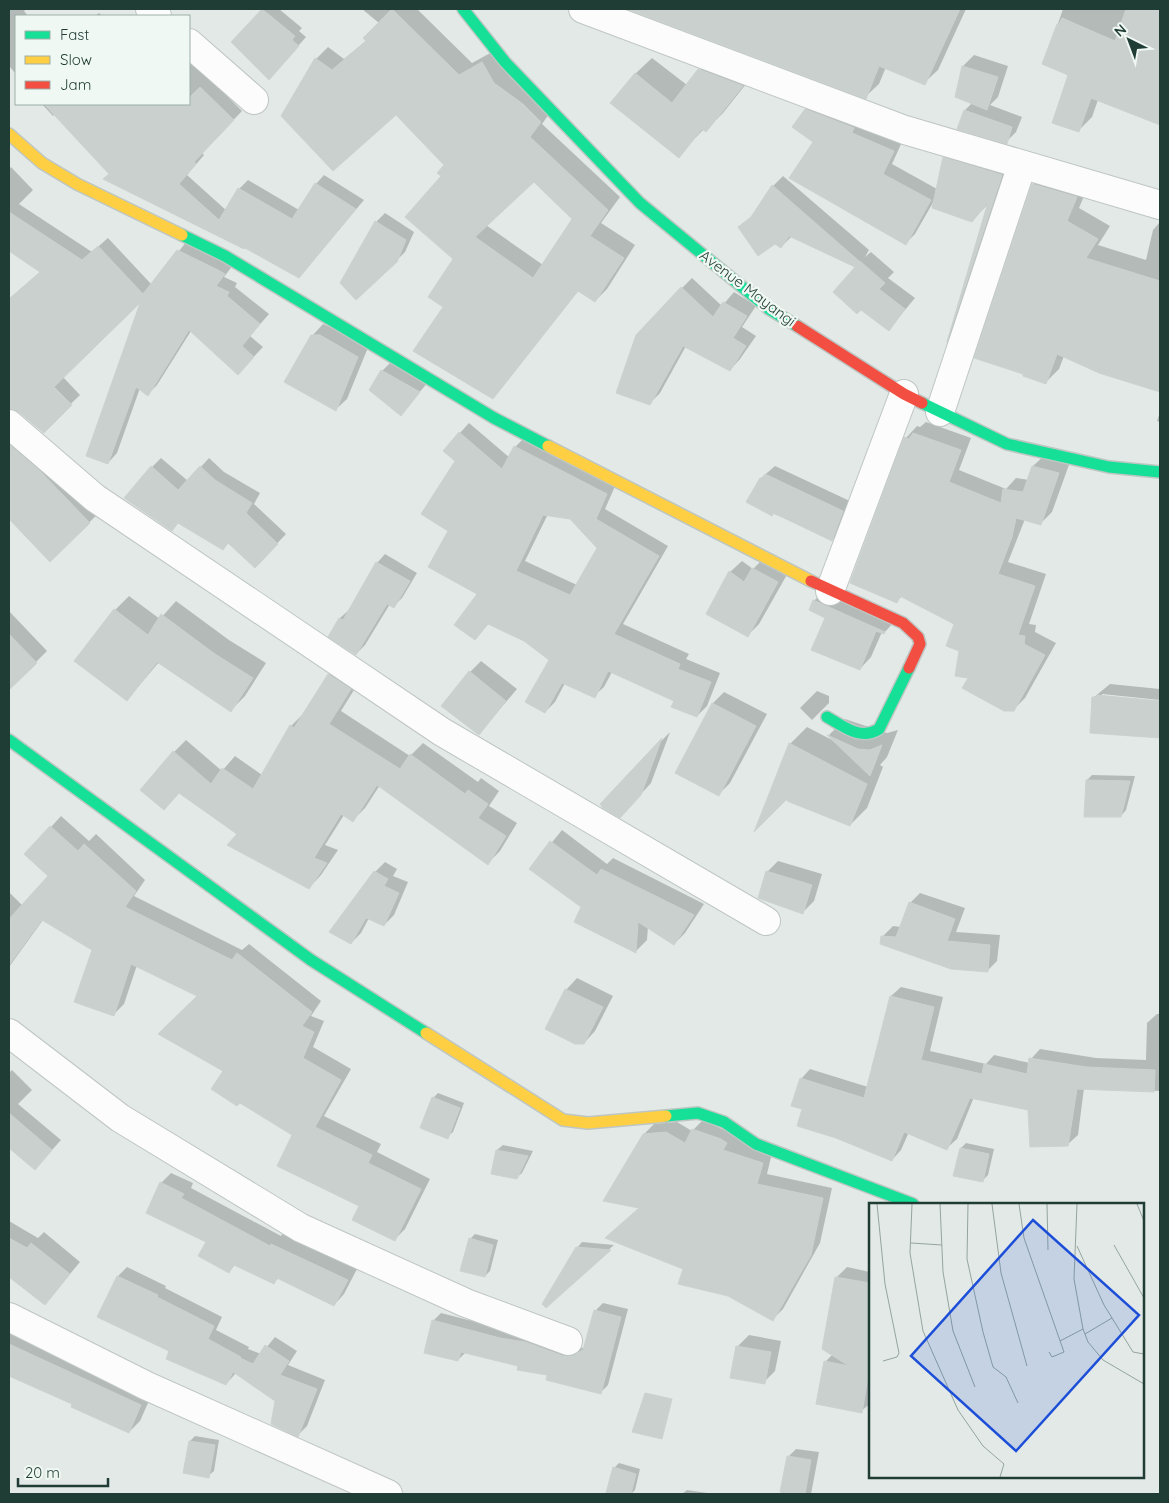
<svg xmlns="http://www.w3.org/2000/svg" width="1169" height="1503" font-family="Quicksand,sans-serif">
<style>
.shadow{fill:#0003;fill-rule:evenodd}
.building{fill:#c9d0cd;stroke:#cbd2cf;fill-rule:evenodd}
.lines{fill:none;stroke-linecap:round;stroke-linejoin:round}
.street-casing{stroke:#bfc6c3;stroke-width:30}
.fast-casing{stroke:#bec6c3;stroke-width:14}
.slow-casing{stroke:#bec6c3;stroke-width:14}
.jam-casing{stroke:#bec6c3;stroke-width:14}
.street{stroke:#fbfcfb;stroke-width:28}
.fast{stroke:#16e098;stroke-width:11}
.slow{stroke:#ffcf43;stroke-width:11}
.jam{stroke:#f24e42;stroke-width:11}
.labels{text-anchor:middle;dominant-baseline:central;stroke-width:4.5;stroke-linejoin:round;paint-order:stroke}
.street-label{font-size:15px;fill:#1f3d35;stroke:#f0f8f4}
.inset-road{fill:none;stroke:#94a49f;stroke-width:1}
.view{fill:#1d4ed8;fill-opacity:0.15;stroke:#1d4ed8;stroke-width:2.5}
.inset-edge{fill:none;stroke:#1f3d35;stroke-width:2.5}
</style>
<rect width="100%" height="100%" fill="#e2e9e6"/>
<path class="shadow" d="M9,9H27L24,11L28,16H16V74L9,66Z
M263,9H279L302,28L299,31L306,37L277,70L233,42Z
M362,9H417L472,63L494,51L552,110L542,124L620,197L601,223L635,245L607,289L595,301L579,290L492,397L445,306L455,259L443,176L445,165L396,113L282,116L316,59L328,47L344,59L367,40L379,23ZM534,180L574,219L543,265L486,225Z
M630,9H867L875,11L876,9H966L938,70L924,83L886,67L879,84L865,97Z
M1063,9H1160V124L1098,100L1092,117L1079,130L1070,75L1044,64Z
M99,13L102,16H95Z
M716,53L758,69L723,113L706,130L704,129L678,156L635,74L652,58L687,85Z
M974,55L1008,66L998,97L990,105L1022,117L1016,132L1006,142L959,128L965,110L972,103L963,66Z
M189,58L242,111L202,153L204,155L187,175L227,211L239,189L248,180L299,210L316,184L324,175L364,200L299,277L110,174L55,114L53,116L42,104H189Z
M815,100L902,142L892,164L937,189L944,158L959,143L1016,160L961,326L948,338L988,204L972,221L935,199L915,234L906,243L815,142L805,110Z
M11,167L33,190L19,204L92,252L108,238L152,285L187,241L233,265L224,277L237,283L235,287L269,314L250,336L263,347L247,364L191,331L157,385L148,394L140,388L117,453L108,463L143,298L63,377L80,395L43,431L19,411L9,408V383L25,368L9,352V336L17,327L9,317V299L42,271L25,248L9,231V170Z
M1047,171L1089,184L1079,208L1110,226L1098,245L1146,260L1153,230L1160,222V390L1064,356L1059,369L1046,382L1033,184Z
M783,176L869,250L865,257L871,252L894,272L888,278L915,298L889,329L857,267L791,237L781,247L740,227L756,213L773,186Z
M385,213L414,232L405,252L396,261L376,222Z
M692,278L722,306L734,292L756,306L742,327L756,336L740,359L730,370L686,346L660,393L650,403L682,288Z
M323,324L369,345L347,399L335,410L312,336Z
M392,361L429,381L401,414L382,371Z
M1160,412V422L1157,421Z
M926,422L971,438L959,470L1006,489L1016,478L1029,480L1033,466L1045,455L1070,462L1052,512L1041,523L1025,519L1008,562L1046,574L1029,624L1036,625L1035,632L1056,643L1025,698L1013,710L970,677L960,650L956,623L902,596L896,602L906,438L917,426L920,427Z
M469,423L510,458L515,447L525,437L616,484L605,509L668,546L623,624L689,654L686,659L720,673L707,706L697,716L675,700L612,672L604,687L594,696L565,683L555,702L545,712L551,659L549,651L489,623L475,639L479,594L450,531L460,433ZM548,514L571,517L599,548L577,585L525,561Z
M9,424L100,512L50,560L9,517Z
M161,458L188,481L209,458L224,472L260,493L254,504L286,534L255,567L229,542L223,549L152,467Z
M775,466L852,502L841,531L832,540L748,502L761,478Z
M385,554L417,573L402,598L394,606L390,604L365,645L356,654L330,636L340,618L349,610L377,563Z
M764,558L789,571L759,624L748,635L708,613L730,572L742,561L753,569Z
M825,589L895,621L884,633L882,632L871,657L860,669L814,601Z
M129,596L160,619L176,601L229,640L266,663L245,696L231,710L159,662L127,700L115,610Z
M9,611L47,651L9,689Z
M481,661L517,689L479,734L470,672Z
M341,663L362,677L341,711L410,756L423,743L478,782L481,778L499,791L489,806L517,823L500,851L488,863L380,785L365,808L353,820L344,815L325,845L338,850L321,875L309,888L180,792L164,809L174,752L186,740L222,771L235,756L262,775L291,726L303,714L329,675Z
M1110,684L1160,689V700L1102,694V696L1160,702V737L1091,732L1093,698Z
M817,691L829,696V703L812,720L800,708Z
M724,692L767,714L730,783L719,794L713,703Z
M845,719L887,733L898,730L887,757L880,765L883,767L867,808L850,825L790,744L807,727L834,741L829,735Z
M670,732L651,783L630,806L601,804Z
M1092,775L1135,776L1126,810L1121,816L1087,780Z
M61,816L89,841L96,834L145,880L134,896L242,950L249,944L321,1001L311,1016L324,1021L313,1047L351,1069L324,1116L381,1144L377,1152L430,1179L405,1229L395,1239L293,1134L225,1070L199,996L137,965L124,1004L113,1015L94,949L43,920L9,967V892L23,906L50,876L51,827Z
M562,830L607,864L613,858L704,904L685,933L674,944L648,927L647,940L636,951L583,906L531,868Z
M778,861L822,874L814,901L802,913L767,872Z
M385,862L397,869L393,876L408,882L394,915L384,925L369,918L361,933L351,943L331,932L375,872Z
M920,893L965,908L956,932L1000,935L997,961L987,971L882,937L893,926L901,927L910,903Z
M577,978L613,996L595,1031L584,1043L566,990Z
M901,987L943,997L930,1051L986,1064L994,1055L1030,1063L1031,1059L1040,1049L1096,1058L1146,1060L1147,1023L1157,1014H1160V1091L1084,1088L1078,1135L1068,1144L1029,1109L974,1097L957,1139L947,1148L909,1132L901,1150L892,1160L804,1108L801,1079L810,1069L868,1087L891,996Z
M12,1070L32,1090L18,1104L61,1140L35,1169L9,1147V1073Z
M438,1093L464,1103L453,1132L447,1137L433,1098Z
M703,1120L772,1153L767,1174L832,1188L820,1243L783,1309L772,1320L684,1268L640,1207L644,1134L654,1124L677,1122L692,1131Z
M966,1143L994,1149L988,1175L982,1181L961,1148Z
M503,1145L533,1151L522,1173L516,1178L497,1150Z
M171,1173L193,1183L191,1188L281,1236L282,1234L357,1269L344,1294L334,1305L279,1278L274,1282L236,1264L229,1271L161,1183Z
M9,1221L38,1238L44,1232L80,1262L45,1304L9,1275Z
M475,1234L498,1240L490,1271L485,1276L470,1239Z
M582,1242L614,1245L546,1306L577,1248Z
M127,1267L166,1286L165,1288L222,1317L216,1330L249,1347L248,1349L261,1354L275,1337L297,1351L288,1365L325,1380L307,1426L298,1435L277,1400L236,1373L226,1384L171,1351L118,1276Z
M847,1267L870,1272V1404L861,1411L825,1362L833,1354L836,1278Z
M603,1303L628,1309L608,1385L600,1393L549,1374L466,1352L458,1360L433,1321L441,1313L580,1349L586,1346L595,1311Z
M9,1328L152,1394L140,1421L129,1432L74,1404L9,1375Z
M749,1335L781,1341L775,1371L764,1382L737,1347Z
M195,1436L219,1440L214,1471L208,1476L190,1441Z
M796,1449L819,1452L811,1494H781L788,1457Z
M619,1463L640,1469L635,1490L631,1494L608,1492L614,1468Z
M687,1490L714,1494H682Z"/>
<path class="building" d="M262,9L295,36L292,40L299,46L269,80L231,42Z
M392,9L459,75L482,62L494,83L523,104L541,122L530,137L608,210L590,236L624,258L595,302L578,291L493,399L413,351L443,307L428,297L453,259L405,217L441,176L437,173L444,165L396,115L333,171L281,116L315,58L332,70L366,41L363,38ZM534,182L572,219L533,278L475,237Z
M627,9H960L925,85L879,66L866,99Z
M1126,9H1160V125L1091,98L1079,132L1052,123L1068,75L1042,64L1057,24H1059L1062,18L1115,41Z
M962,66L998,77L987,110L955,97Z
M698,69L743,86L706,132L702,129L679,158L610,103L635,73L672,103Z
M200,87L234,120L194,162L196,164L179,184L219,220L238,188L292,219L315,183L356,209L299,278L245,248L244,249L103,179L109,174L44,104H189V98Z
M805,109L854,128L852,133L894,151L883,174L931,200L906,245L789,178L813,142L792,127Z
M964,110L1012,127L1007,144L957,129Z
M943,157L1002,175L947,342L988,202L972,222L932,208Z
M1032,184L1077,197L1067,221L1098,239L1086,258L1160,281V392L1099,373L1057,354L1046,384L1023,376V374L974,358Z
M772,185L859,261L858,264L860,261L885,283L879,289L905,309L889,331L861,310L857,314L833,292L855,267L789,236L781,248L775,244L758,256L738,227L751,217Z
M9,212L82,260L98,246L143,294L177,250L218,270L225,274L216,286L229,292L227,296L260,324L242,346L254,357L238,375L189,330L148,396L136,387L108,464L86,456L140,303L54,387L72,405L44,433L19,412L9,409V299L40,272L9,251Z
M375,221L406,240L397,262L356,300L340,283Z
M681,287L713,317L723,302L747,316L733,338L746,346L730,371L683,346L650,405L616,393L636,335Z
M311,335H320L358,357L336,411L284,382Z
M381,370L420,392L401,416L369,390Z
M459,432L502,469L514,446L607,494L596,519L659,556L614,634L680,664L678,669L711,682L697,717L671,707L674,701L608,671L595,698L562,683L545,713L525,702L549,660L524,641L488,624L475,640L454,625L477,594L428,567L448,531L421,514L455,461L443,451ZM543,515L570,519L597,548L570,595L516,571Z
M913,433L961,450L949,482L1001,503L1003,489L1023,492L1032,466L1059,473L1041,525L1016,518L1012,537L998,574L1035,586L1018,635L1025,636L1024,644L1045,655L1014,711H1004L962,688L968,678L955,676L959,651L946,646L954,624L900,596L897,603L850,583L904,437L909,439Z
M9,444L40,471L90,523L50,562L9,519Z
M151,466L178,490L200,466L215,480L252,503L246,513L278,544L255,568L228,543L223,550L178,523L172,531L124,498Z
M765,474L843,511L832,541L774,513L772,516L746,502L760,478L762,479Z
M376,562L410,581L394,608L387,604L356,655L328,637L339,618L343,620Z
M752,568L778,582L748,637L706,614L729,571L744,582Z
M813,600L885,632L884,634L876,631L860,670L811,650L825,618L809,610Z
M114,609L148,635L161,614L215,654L253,678L231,712L157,662L127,701L74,661Z
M9,634L37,663L9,690Z
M469,671L506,701L479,735L441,706Z
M328,674L351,689L329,724L400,769L410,754L465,794L468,790L488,804L478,818L506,836L488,865L377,785L353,822L341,814L314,858L327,863L309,889L227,845L237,834L179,793L164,810L140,790L173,751L211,784L222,768L253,789L290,725L294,728Z
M1097,695L1160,701V738L1090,733L1092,697H1097Z
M712,703L756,726L719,796L675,773Z
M827,735L858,749L870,750L882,745L870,776Z
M662,738L641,795L620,818L603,808L600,804Z
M789,743L867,784L850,826L787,801L788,798L754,832Z
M1086,780L1130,781L1121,817H1084Z
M50,826L78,851L84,844L136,891L125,907L232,960L237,953L312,1012L302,1026L314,1032L303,1058L341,1080L315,1127L372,1155L368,1163L421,1189L395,1241L352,1220L359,1206L277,1166L292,1135L240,1103L237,1106L211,1089L223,1071L158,1034L197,996L131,964L114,1016L74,1002L92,950L42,920L9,965V919L48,876L24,854Z
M550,841L597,875L601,869L694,915L674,945L638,922L636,953L574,922L581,907L529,869Z
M374,871L388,879L384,886L399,893L384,926L366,918L351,944L329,932Z
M766,871L812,885L803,914L758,898Z
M909,902L955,919L947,941L990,945L988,972L951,969L880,944L881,936L896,937Z
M565,989L603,1007L584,1044H575L545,1029Z
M890,996L934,1007L921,1060L982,1074L984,1064L1027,1074L1029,1058L1086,1067L1155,1070L1154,1092L1077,1089L1068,1146L1030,1147L1028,1110L970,1098L947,1150L904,1132L892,1161L836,1138L797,1126L802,1109L791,1106L800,1078L864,1098Z
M432,1097L460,1108L448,1139L420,1128Z
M9,1113L52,1150L35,1170L9,1148Z
M692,1129L721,1139L727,1143L723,1150L763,1163L757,1184L823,1198L811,1255L773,1321L728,1296L678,1284L683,1269L605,1238L639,1208L603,1201L643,1134L666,1132L685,1143Z
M960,1148L989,1154L983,1182L953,1176Z
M496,1150L528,1156L517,1179L491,1174Z
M160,1182L184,1194L181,1198L270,1246L271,1244L348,1280L334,1306L277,1278L274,1284L234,1265L229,1273L198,1256L206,1242L146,1213Z
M9,1238L27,1248L31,1243L70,1274L45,1305L9,1277Z
M469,1238L493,1245L485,1277L460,1271Z
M576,1247L611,1250L546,1308L542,1304Z
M117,1276L158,1295L157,1297L214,1326L208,1339L241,1357L240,1358L253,1364L265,1345L289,1361L280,1375L317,1389L298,1437L271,1424L275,1401L233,1372L226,1385L166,1359L169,1351L97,1317Z
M835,1277L870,1283V1378L868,1377L862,1413L816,1404L824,1361L849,1366L822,1349Z
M594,1310L621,1317L601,1394L546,1380L547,1375L517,1370L518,1366L461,1352L458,1361L424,1353L432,1320L500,1338L525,1342L563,1356H571L583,1350Z
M9,1344L141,1405L129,1433L71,1407L72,1404L9,1376Z
M736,1346L771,1352L765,1384L730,1378Z
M645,1393L672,1399L662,1439L632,1432Z
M189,1441L215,1445L209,1478L183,1473Z
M787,1456L811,1460L805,1494L780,1492Z
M613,1467L636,1474L631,1494L606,1493Z"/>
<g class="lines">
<defs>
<path id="street" d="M150,9L157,16
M583,9L905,130L1160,205
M189,43L254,100
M940,412L1022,165
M9,424L95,498L442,732L766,921
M830,591L904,394
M9,1033L120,1118L301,1228L466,1303L568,1341
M9,1317L147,1386L388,1494"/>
<path id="fast" d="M463,9L505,62L640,203L769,309L797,326
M182,235L225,256L494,418L548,446
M922,403L1007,444L1109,467L1160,472
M827,717C843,726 860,741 879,729L909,668
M9,740L311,960L426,1033
M666,1116L698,1113L724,1122L756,1144L913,1204"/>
<path id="slow" d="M9,134L42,163L77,184L182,235
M548,446L811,581
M426,1033L563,1120L588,1123L666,1116"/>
<path id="jam" d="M797,326L904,394L922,403
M811,581L903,623L918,637L920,644L909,668"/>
</defs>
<use href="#street" class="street-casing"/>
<use href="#fast" class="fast-casing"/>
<use href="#slow" class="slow-casing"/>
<use href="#jam" class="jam-casing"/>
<use href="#street" class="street"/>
<use href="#fast" class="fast"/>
<use href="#slow" class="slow"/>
<use href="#jam" class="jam"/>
</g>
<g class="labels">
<g class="street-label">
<text transform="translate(748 288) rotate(37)">Avenue Mayangi</text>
</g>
</g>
<g transform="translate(869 1203)">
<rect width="275" height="275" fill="#e2e9e6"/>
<path class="inset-road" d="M8,1L16,81L30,150L28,154L14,158M43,1L41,50L54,128L89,207L114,243L135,261L131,274M71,1L74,69L84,128L106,184M99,1L98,56L114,129L124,164L137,174L149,200M123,1L132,70L158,163M150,1L155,35L195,149L183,154L180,149M178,1L179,47M208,1L205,76L214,126L219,139L234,157L275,181M268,1L275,18M42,40L73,42M245,42L275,95M208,43L235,102L264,149L275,151M216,131L243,115M191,138L214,126"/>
<path class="view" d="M164,17L270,112L147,248L42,153Z"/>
<rect width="275" height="275" class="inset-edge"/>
</g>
<rect width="1169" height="1503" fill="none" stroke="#1f3d35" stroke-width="20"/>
<rect x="15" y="15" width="175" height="90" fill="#f0f8f4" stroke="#9cada8"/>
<rect x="25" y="31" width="25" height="8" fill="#16e098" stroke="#9cada8"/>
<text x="60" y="40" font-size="15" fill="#1f3d35">Fast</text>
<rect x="25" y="56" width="25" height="8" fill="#ffcf43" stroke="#9cada8"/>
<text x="60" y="65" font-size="15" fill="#1f3d35">Slow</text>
<rect x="25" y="81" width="25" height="8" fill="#f24e42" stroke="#9cada8"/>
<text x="60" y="90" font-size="15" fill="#1f3d35">Jam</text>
<g transform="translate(1129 40) rotate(318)" stroke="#f0f8f4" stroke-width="4" paint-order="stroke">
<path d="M0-4L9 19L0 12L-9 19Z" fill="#1f3d35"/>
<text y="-8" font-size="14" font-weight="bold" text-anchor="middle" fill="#1f3d35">N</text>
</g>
<path d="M18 1478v8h90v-8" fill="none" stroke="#1f3d35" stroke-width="2.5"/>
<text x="25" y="1478" font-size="15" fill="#1f3d35" stroke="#f0f8f4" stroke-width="4" paint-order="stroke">20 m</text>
</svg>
